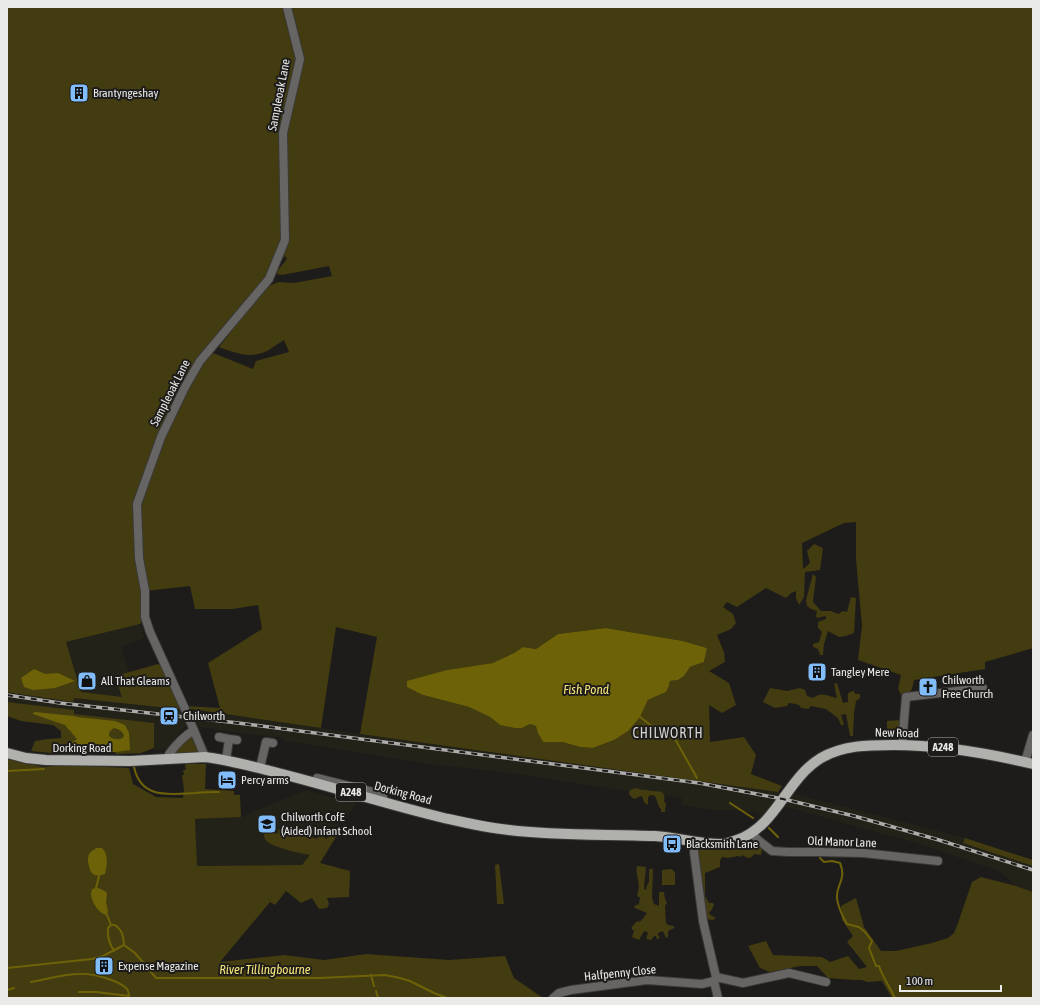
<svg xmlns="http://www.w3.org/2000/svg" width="1040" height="1005" font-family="'Asap Condensed',sans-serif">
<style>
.built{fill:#232219}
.green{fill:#433c10;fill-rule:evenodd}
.water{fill:#6e6209;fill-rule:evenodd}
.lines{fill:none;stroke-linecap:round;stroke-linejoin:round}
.stream{stroke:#6e6209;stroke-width:2}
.minor-casing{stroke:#3a3937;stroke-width:10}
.major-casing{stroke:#3a3937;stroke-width:12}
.minor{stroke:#666564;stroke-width:8}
.major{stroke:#b0b0ad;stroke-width:10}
.rail-casing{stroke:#adacaa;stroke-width:3.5}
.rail{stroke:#1d1c1a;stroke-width:2;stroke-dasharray:6;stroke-linecap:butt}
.labels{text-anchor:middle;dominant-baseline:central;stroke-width:4;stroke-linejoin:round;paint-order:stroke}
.shield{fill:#1d1c1a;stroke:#acacaa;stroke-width:1}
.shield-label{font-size:11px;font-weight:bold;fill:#eaeae8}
.poi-label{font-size:12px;fill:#eaeae8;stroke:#1d1c1a;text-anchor:start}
.street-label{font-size:12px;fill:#eaeae8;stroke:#1d1c1a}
.water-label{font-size:13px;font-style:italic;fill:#f6e57a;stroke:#1d1c1a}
.quarter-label{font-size:14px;letter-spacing:1px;fill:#d7d6d2;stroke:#1d1c1a}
</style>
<rect width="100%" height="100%" fill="#1d1c1a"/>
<path class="built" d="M140,624L145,638L121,647L129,672L115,676L178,705L180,709L263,719L360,734L795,794L962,837L1033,860V892L1016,886L999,871L916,843L779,805H771L761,820L758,813L731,810H714L681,805L682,798L620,790L496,771L435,765L299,743L284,741V738L246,734L186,725L169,748L156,750L154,748V723L7,709V684L81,692L66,642Z
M306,790L357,804L302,865L197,866L195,819L241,817Z"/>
<path class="green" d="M7,7H1033V648L985,662V669L914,680L912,689L904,700L898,689L901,675L858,660L862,626L856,559V522L844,523L802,543L803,569L810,563L807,551L814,544L823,548L820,570L805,572L804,597L799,605L796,598V591L791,593L786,598L766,588L737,607L727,602L723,607L733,614L736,623L731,629L717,635L724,652L725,662L709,671L729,683L736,705L722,713L709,705L710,742L744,737L756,755L751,774L782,786L778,792L360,734L377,637L336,627L321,728L191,709L186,706L220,708L208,663L262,629L258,605L233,609H195L190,586L145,591V617L140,624L66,642L81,692L122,697L115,676L158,664L167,670L184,708L178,709L74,698L73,702L7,692ZM285,256L287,259L278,270L277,274L282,275L329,266L332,276L294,283L278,282L265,288L219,347C232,352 248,358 262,353C269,351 277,344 284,340L289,352L256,361L253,369L213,353L200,366L182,397L178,393L187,375L197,358ZM606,628L683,641L707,648L704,662L690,667L684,676L678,680L670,681L669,686L666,692L648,700L640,717L614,740L593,748L580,747L562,742H543L538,733L537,726L530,724L522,728L500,725L490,717L469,707L423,695L447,670L494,663L514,653L523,647L536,649L558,634Z
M813,574L816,577L813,602L821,611H831L838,614L843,611L847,612L851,597L856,598L854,633L846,636L839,637L828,631L824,644L823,655H820L818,649L813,647V644L819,642L822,632L818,628V622L826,619V616L817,618L816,616L817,611L811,609L807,606L806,600Z
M837,683L843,703L848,702C848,695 846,692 854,691L855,694H860V698L856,701L854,713L853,736H850L846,714L841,715L844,725H841L838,718L826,709L811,706L808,709L801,708L800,706L796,704L789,703L787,706L775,708L763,702L770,688L787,691L800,688L805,690L807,696L813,698C822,691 827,696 837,698L834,684Z
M7,702L74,710V714L154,723V748L141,753L116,754L104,730L78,739L67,745V748L79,745L87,753L86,754L51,753L31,751L35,741L48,739L61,738V731L53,725L21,721L7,716Z
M901,720L900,738H887V721Z
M191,732L205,757L170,759Z
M7,758L43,767L64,765L129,768L133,784L156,797L183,798L184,790L182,775H184L183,770H186L185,764H206L205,789L234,791V795H240L241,817L195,819L197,866L302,865L310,855C299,853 277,848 269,843C266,841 264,839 264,835L266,831L277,834L279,829L317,839L320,834L326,839L335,829L339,832L320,863L350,871L349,897L327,898L329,904L327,908L319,909L312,898L301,903L286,891L275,905L270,902L220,962L284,955L324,960L366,954L449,960L505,956L514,978L543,998H7Z
M636,788L642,790C647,789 651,792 656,791L658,792L660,791C665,794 665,796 664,801L666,804L665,812H661V809L659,807L655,796L650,795L648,798V805C645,803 643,802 643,798L641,796L634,799C627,794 627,790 636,788Z
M965,838L1033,860V866L963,843Z
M744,842L746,843H763L761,855L754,854L752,857L748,858L742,855L741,857L738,856L728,858L722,857L720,861V867L705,873V896L709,903H713L714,905L711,911L709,912C709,915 712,916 715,917L714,920L705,919L696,850H700L705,847Z
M499,864L504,904H497L495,865Z
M637,866L646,867L644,887V889L646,890L647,885L649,882V869H653L652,898L654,904L659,906V892H664L665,899L667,903L665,906L666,923L668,925L674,926V928L668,931V937L666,938L663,931L658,933V935L660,938L657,939L656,936H654L651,940L646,939L648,933L645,931L643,933L639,940L632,937L634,931L631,928L636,922L641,921L647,913L635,908L634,906L639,904L640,897H638L637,894C642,885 635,876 637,866Z
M671,869L675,872V885H662V870Z
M981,877L1016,886L1033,892V998H892L882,981L867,982L862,980H855L828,978L817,966H800L770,972L760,968L748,946L766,941L773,955L822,957L830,962L848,956L859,969L867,967L847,942L853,936L842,920L841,906L856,898L864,927L881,951H896L932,943L948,938L954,933L958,923L972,882Z"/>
<path class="water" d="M606,628L683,641L707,648L704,662L690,667L684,676L678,680L670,681L669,686L666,692L648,700L640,717L628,731L614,740L593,748L580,747L562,742H543L538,733L536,726L530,724L522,728H515L500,725L490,717L469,707L423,695L407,687V681L447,670L493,663L514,653L523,647L536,649L558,634Z
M34,669L45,674L58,673L75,681L55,688L33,690L24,687L21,678Z
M35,712L74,716L77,717L115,721L125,725L129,733L130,750L116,752L87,753L79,745L67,748V745L77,739L71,732V731L69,730L65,725L33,714V713ZM114,728C119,729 122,731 124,735L123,738C118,740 113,740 109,736C109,731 111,730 114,728Z
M96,848H102C109,855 107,865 105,874C93,878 90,874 88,861C88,858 88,854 91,852C91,851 96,849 96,848Z
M96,888C100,888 104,890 107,893L106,902L108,911L107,915C99,914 92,903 91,895C91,893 92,890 92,889Z"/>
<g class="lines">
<path class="stream" d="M640,717L653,727L666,732L675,739L697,778
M57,752L67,748
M134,767C141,800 170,794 196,793C204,792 211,792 219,792
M7,771L44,769
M730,803L753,818
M769,828L778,837
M820,858L824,862L832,861L840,863C847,880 836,884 837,897C837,904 843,918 847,924L859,927L865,932L872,941L869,948L876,966H879C883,978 890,987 895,998
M96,888L99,876
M107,915L111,925H115C123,931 123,936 124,945
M111,925L108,928C107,937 109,943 114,951
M7,968L92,959L103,956L124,945L135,953L156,978H319L385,975L400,978L410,981L434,993L447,998
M371,975L374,986
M31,982C47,979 63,974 80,974C91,973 119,980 127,989C129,992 129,995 129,998
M7,990L14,988
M376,991L378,998
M79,992H96L129,996"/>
<defs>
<path id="minor" d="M219,737L229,739
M902,745L906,697L983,688
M205,757L185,709L150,632L145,617V591L139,558L137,504L161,437L185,387L200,361L269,279L285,240L283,133L300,59L287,7
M170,759L169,754C175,746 184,736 194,730
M226,760L229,739L237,740
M1025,762L1033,735
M260,768L266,742L273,743
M317,778L381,794L383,797L384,801
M752,833L758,840L772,851L788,852H818L863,853L938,861
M695,841L694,852L703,921L716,977L714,981L718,998
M716,977L743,983L789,973L826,982
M553,998L559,993L571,990L647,980L702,984L714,981"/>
<path id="major" d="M7,753L26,758L46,760L130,761L205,757C230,760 254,767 278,773C334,787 389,805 444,818C466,823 487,828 509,830C557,836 606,834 655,836C676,837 698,844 720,844C726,844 732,842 737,840C777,826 786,779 821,758C843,745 869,745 894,745C941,745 987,753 1033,764"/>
</defs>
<use href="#minor" class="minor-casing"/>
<use href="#major" class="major-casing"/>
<use href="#minor" class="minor"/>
<use href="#major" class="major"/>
<defs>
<path id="rail" d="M7,695L60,703L238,723L699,783L783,799L854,816L939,840L1033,870"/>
</defs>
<use href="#rail" class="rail-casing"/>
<use href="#rail" class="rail"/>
</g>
<defs>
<symbol id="building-square" viewBox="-11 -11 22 22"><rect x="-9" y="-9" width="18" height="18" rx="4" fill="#81bdfa" stroke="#1d1c1a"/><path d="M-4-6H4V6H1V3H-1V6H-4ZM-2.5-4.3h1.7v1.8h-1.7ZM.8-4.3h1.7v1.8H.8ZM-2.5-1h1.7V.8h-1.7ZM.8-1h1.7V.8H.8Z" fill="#111"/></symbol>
<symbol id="shop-square" viewBox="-11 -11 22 22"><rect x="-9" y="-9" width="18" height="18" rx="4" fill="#81bdfa" stroke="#1d1c1a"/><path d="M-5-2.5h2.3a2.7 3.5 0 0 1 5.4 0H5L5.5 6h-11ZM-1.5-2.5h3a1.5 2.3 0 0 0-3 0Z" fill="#111"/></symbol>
<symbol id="church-square" viewBox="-11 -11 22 22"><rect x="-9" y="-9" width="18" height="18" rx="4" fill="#81bdfa" stroke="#1d1c1a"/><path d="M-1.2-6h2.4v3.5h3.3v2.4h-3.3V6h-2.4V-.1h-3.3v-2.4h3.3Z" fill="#111"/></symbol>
<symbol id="station-square" viewBox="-11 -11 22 22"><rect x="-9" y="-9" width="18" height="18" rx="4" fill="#81bdfa" stroke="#1d1c1a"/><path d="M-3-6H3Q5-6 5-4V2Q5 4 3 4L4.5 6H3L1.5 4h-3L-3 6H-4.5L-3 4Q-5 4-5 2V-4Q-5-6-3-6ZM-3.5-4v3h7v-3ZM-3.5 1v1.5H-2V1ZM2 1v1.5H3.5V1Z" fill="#111"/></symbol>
<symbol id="hotel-square" viewBox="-11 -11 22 22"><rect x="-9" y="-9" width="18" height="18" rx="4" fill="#81bdfa" stroke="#1d1c1a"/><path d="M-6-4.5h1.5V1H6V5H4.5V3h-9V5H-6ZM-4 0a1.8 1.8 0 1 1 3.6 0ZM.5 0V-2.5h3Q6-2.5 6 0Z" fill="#111"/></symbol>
<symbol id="school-square" viewBox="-11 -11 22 22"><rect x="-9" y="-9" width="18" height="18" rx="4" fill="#81bdfa" stroke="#1d1c1a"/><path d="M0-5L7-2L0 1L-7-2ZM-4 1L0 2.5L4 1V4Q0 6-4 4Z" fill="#111"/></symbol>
<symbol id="bus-square" viewBox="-11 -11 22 22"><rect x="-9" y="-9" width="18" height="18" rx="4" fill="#81bdfa" stroke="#1d1c1a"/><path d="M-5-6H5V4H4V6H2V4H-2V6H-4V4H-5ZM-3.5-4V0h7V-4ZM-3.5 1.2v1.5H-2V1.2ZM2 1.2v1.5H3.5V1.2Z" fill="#111"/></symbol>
</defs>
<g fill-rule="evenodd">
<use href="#building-square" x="68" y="82" width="22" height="22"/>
<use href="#building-square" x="806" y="661" width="22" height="22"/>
<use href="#shop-square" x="76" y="670" width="22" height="22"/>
<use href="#church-square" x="917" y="676" width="22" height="22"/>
<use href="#station-square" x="158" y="705" width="22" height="22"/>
<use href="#hotel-square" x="216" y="769" width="22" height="22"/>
<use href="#school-square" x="256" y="813" width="22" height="22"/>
<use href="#bus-square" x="661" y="833" width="22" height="22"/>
<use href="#building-square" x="93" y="955" width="22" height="22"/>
</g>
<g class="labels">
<g class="shield">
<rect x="928" y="738" width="30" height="18" rx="3"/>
<rect x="336" y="783" width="30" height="18" rx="3"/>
</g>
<g class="shield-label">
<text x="943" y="747">A248</text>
<text x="351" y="792">A248</text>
</g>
<g class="poi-label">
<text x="93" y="93">Brantyngeshay</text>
<text x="831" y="672">Tangley Mere</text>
<text x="942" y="680">Chilworth<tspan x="942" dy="14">Free Church</tspan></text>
<text x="101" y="681">All That Gleams</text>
<text x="183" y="716">Chilworth</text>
<text x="241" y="780">Percy arms</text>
<text x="281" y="817">Chilworth CofE<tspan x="281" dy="14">(Aided) Infant School</tspan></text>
<text x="686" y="844">Blacksmith Lane</text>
<text x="118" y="966">Expense Magazine</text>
</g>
<g class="street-label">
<text transform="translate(279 95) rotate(-79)">Sampleoak Lane</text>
<text transform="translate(170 393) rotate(-63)">Sampleoak Lane</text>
<text transform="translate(897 733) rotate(1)">New Road</text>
<text x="82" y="748">Dorking Road</text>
<text transform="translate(403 793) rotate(15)">Dorking Road</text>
<text transform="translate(842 842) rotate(2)">Old Manor Lane</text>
<text transform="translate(620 973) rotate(-6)">Halfpenny Close</text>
</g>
<g class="water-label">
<text x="586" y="689">Fish Pond</text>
<text x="265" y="969">River Tillingbourne</text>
</g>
<g class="quarter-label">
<text x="668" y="733">CHILWORTH</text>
</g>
</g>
<rect width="1040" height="1005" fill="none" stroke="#eaeae8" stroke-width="16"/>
<path d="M900 985v6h101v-6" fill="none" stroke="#eaeae8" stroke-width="2"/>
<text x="906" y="985" font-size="12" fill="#eaeae8" stroke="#1d1c1a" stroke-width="3" paint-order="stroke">100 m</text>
</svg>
